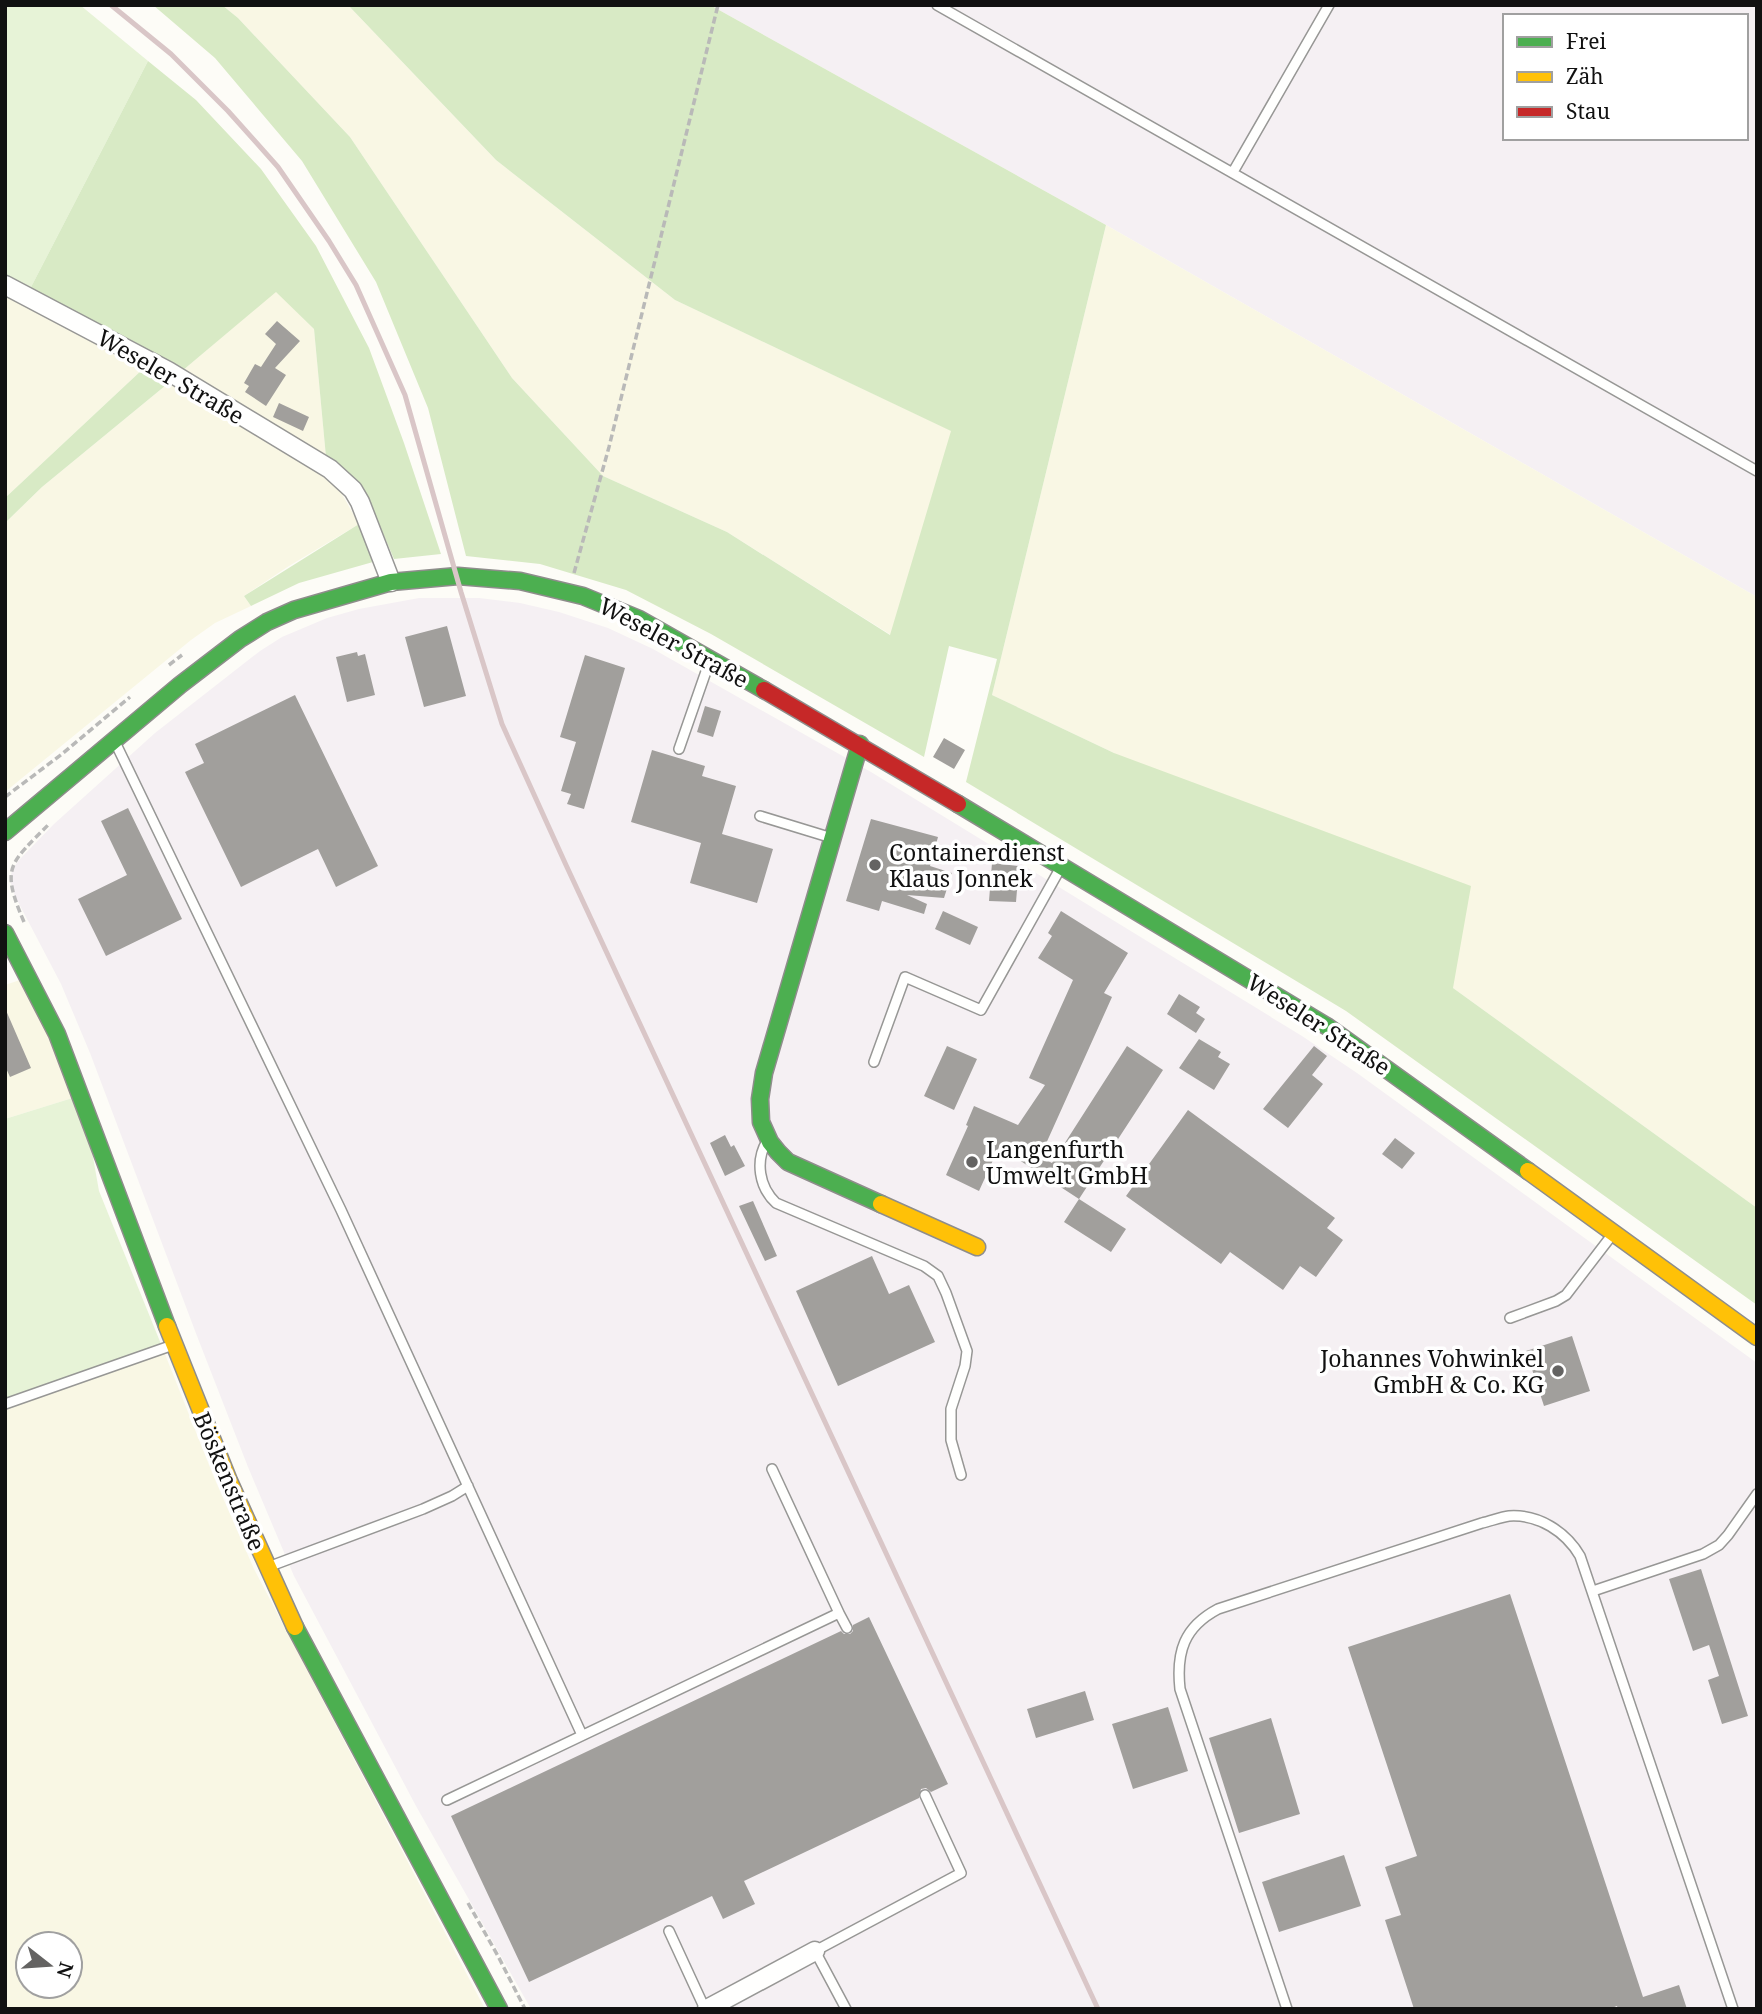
<svg xmlns="http://www.w3.org/2000/svg" width="1762" height="2014" font-family="'Noto Serif',serif">
<style>
.industrial{fill:#f5f0f3;fill-rule:evenodd}
.farmland{fill:#f9f7e4;fill-rule:evenodd}
.green{fill:#e7f3d7}
.forest{fill:#d8eac5}
.building{fill:#a19f9c}
.lines{fill:none;stroke-linecap:round;stroke-linejoin:round}
.lane-casing{stroke:#979795;stroke-width:12}
.street-casing{stroke:#979795;stroke-width:21}
.fast-casing{stroke:#8e8d8b;stroke-width:19}
.slow-casing{stroke:#8e8d8b;stroke-width:19}
.jam-casing{stroke:#8e8d8b;stroke-width:19}
.path{stroke:#b9b9b8;stroke-width:3.5;stroke-dasharray:7 3.5;stroke-linecap:butt}
.lane{stroke:#fffffe;stroke-width:9}
.street{stroke:#fffffe;stroke-width:18}
.fast{stroke:#4caf50;stroke-width:16}
.slow{stroke:#ffc107;stroke-width:16}
.jam{stroke:#c62828;stroke-width:16}
.rail{stroke:#d9c6c7;stroke-width:5}
.poi-dot{fill:#646362;stroke:#fff;stroke-width:2.5}
.labels{text-anchor:middle;dominant-baseline:central;stroke-width:7;stroke-linejoin:round;paint-order:stroke}
.street-label{font-size:23px;fill:#111;stroke:#fff}
.poi-label{font-size:23px;fill:#111;stroke:#fff;text-anchor:start}
</style>
<rect width="100%" height="100%" fill="#fdfcf7"/>
<path class="industrial" d="M710,5H1757V597L1106,225ZM1505,16H1746V138H1505Z
M419,598H479L520,603L559,612L608,628L653,649L871,772L1302,1036L1357,1073L1757,1363V2009H531L416,1806L294,1576L248,1467L197,1336L90,1053L61,984L15,896L10,881L12,870L19,860L54,824L155,733L260,651L282,637L327,618L359,609Z"/>
<path class="farmland" d="M222,5H348L496,160L675,300L952,431L891,635L727,532L603,476L512,378L350,137L238,18Z
M1106,225L1757,597V1208L1453,988L1114,753L992,695Z
M276,291L314,329L326,457L182,371Z
M5,294L144,368L5,498Z
M171,381L324,474L339,489L359,524L289,566L244,596L251,606L215,623L191,640L5,792V523L42,487Z
M29,977L82,1095L5,1119V985Z
M163,1349L213,1475L254,1569L485,2009H5V1402ZM28,1944H70V1986H28Z"/>
<path class="green" d="M5,5H80L148,61L30,289L5,279Z
M82,1095L99,1191L163,1349L5,1404V1119Z"/>
<path class="forest" d="M153,5H222L238,18L350,137L512,378L603,476L727,532L890,635L951,431L675,300L496,160L348,5H710L1106,225L992,695L1114,753L1471,886L1453,988L1757,1208V1305L1346,1011L966,782L997,659L949,646L924,757L711,634L626,590L540,564L466,556L428,408L376,282L302,161L215,58Z
M148,61L196,100L261,169L316,246L369,348L404,443L441,554L394,559L363,487L326,457L314,329L276,292L182,371L30,289Z
M144,368L171,381L42,487L5,523V498Z
M359,524L373,562L299,583L251,606L244,596Z"/>
<path class="building" d="M277,321L300,341L275,368L286,375L266,406L245,392L249,386L244,383L255,364L261,367L276,344L265,334Z
M279,403L309,417L303,431L273,417Z
M447,626L466,696L424,707L405,637Z
M357,652L358,656L365,654L375,695L347,702L336,657Z
M585,655L625,668L584,809L567,804L571,794L561,791L576,742L560,737Z
M295,695L378,866L336,887L318,849L241,887L185,772L204,763L195,744Z
M705,706L721,711L713,737L697,732Z
M944,738L965,750L954,769L933,757Z
M652,750L705,766L702,776L736,786L722,834L773,849L757,903L690,883L701,843L631,822Z
M128,808L182,919L106,956L78,899L127,875L101,821Z
M871,819L938,837L930,866L952,873L944,898L907,895L927,904L924,914L882,901L879,911L846,901Z
M992,863L1019,866L1016,902L989,901Z
M943,911L978,927L970,945L935,929Z
M1061,911L1128,953L1104,993L1112,997L1040,1157L1052,1163L1127,1046L1163,1070L1079,1199L1126,1229L1111,1252L1064,1222L1079,1199L999,1147L979,1191L946,1175L968,1126L966,1125L974,1106L1018,1125L1045,1085L1029,1078L1073,980L1038,958L1052,936L1048,933Z
M1179,994L1200,1007L1196,1013L1205,1019L1196,1033L1167,1014Z
M5,1008L31,1068L10,1077L5,1066Z
M1199,1039L1221,1052L1218,1057L1230,1064L1214,1090L1179,1068Z
M947,1046L977,1059L954,1110L924,1096Z
M1314,1046L1327,1056L1312,1075L1323,1084L1288,1128L1263,1109Z
M1188,1110L1335,1218L1327,1228L1343,1240L1316,1277L1300,1266L1283,1290L1230,1252L1221,1264L1126,1196Z
M725,1135L731,1147L734,1145L745,1166L725,1176L710,1143Z
M1395,1138L1415,1153L1402,1169L1382,1154Z
M753,1201L777,1256L765,1261L739,1206Z
M872,1256L889,1294L909,1285L935,1342L838,1386L796,1291Z
M1572,1336L1590,1391L1544,1406L1526,1351Z
M1701,1569L1748,1716L1722,1724L1708,1680L1719,1676L1709,1645L1693,1651L1669,1579Z
M1510,1594L1643,1997L1679,1985L1687,2009H1618L1617,2006L1609,2009H1414L1385,1920L1401,1915L1385,1867L1417,1856L1348,1647Z
M869,1617L948,1784L931,1792L926,1788L921,1789L919,1798L744,1881L755,1904L723,1919L712,1896L529,1982L451,1816L841,1631L844,1634H850L853,1631V1625Z
M1085,1691L1094,1720L1036,1738L1027,1709Z
M1168,1707L1188,1771L1133,1789L1112,1724Z
M1271,1718L1300,1814L1239,1833L1209,1738Z
M1344,1855L1361,1906L1279,1932L1262,1882Z"/>
<g class="lines">
<defs>
<path id="lane" d="M937,5L1757,471
M1233,172L1329,5
M115,742L341,1210L582,1735
M679,749L710,660
M760,816L832,838
M874,1062L905,977L981,1010L1061,867
M767,1141C755,1161 759,1187 776,1203L924,1266L938,1276L946,1293L967,1351L965,1366L951,1409V1440L961,1475
M1510,1318L1556,1301L1566,1295L1612,1235
M5,1404L173,1345
M268,1567L423,1509L452,1496L468,1486
M1593,1591L1703,1554L1719,1545L1728,1535L1757,1494
M839,1613L847,1628
M447,1800L839,1613L772,1469
M669,1931L705,2009
M846,2009L815,1951L961,1873L925,1795
M1287,2009L1180,1689C1176,1652 1184,1627 1218,1609L1482,1523C1491,1521 1501,1517 1509,1516C1539,1514 1566,1532 1580,1556L1733,2009"/>
<path id="street" d="M5,285L168,371L330,469L353,490L360,502L391,582
M707,2009L815,1951"/>
<path id="fast" d="M860,744L764,1073L760,1099L761,1122L770,1142L778,1152L788,1162L881,1204
M958,804L1328,1027L1528,1171
M5,832L180,685L240,639L267,622L294,610L391,582L458,576L520,581L583,596L639,619L764,690
M5,933L57,1034L167,1326
M295,1627L499,2009"/>
<path id="slow" d="M1528,1171L1757,1337
M881,1204L977,1247
M167,1326L229,1481L295,1627"/>
<path id="jam" d="M764,690L958,804"/>
</defs>
<use href="#lane" class="lane-casing"/>
<use href="#street" class="street-casing"/>
<use href="#fast" class="fast-casing"/>
<use href="#slow" class="slow-casing"/>
<use href="#jam" class="jam-casing"/>
<path class="path" d="M574,573L609,447L718,5
M169,665L182,655
M5,797L62,754L130,697
M24,922C0,866 10,864 50,823
M468,1903L498,1956L525,2009"/>
<use href="#lane" class="lane"/>
<use href="#street" class="street"/>
<use href="#fast" class="fast"/>
<use href="#slow" class="slow"/>
<use href="#jam" class="jam"/>
<path class="rail" d="M111,5L171,54L228,111L278,167L329,241L356,285L405,395L461,592L502,724L566,865L1098,2009"/>
</g>
<g class="poi-dot">
<circle cx="875" cy="865" r="7"/>
<circle cx="972" cy="1162" r="7"/>
<circle cx="1558" cy="1371" r="7"/>
</g>
<g class="labels">
<g class="street-label">
<text transform="translate(171 376) rotate(30)">Weseler Straße</text>
<text transform="translate(674 642) rotate(28)">Weseler Straße</text>
<text transform="translate(1319 1024) rotate(33)">Weseler Straße</text>
<text transform="translate(230 1481) rotate(67)">Böskenstraße</text>
</g>
<g class="poi-label">
<text x="889" y="852">Containerdienst<tspan x="889" dy="26">Klaus Jonnek</tspan></text>
<text x="986" y="1149">Langenfurth<tspan x="986" dy="26">Umwelt GmbH</tspan></text>
<text x="1544" y="1358" text-anchor="end">Johannes Vohwinkel<tspan x="1544" dy="26">GmbH &amp; Co. KG</tspan></text>
</g>
</g>
<rect width="1762" height="2014" fill="none" stroke="#111111" stroke-width="14"/>
<rect x="1503" y="14" width="245" height="126" fill="#ffffff" stroke="#a0a0a0" stroke-width="2"/>
<rect x="1517" y="37" width="35" height="10" fill="#4caf50" stroke="#a0a0a0" stroke-width="2"/>
<text x="1566" y="49" font-size="21" fill="#111111">Frei</text>
<rect x="1517" y="72" width="35" height="10" fill="#ffc107" stroke="#a0a0a0" stroke-width="2"/>
<text x="1566" y="84" font-size="21" fill="#111111">Zäh</text>
<rect x="1517" y="107" width="35" height="10" fill="#c62828" stroke="#a0a0a0" stroke-width="2"/>
<text x="1566" y="119" font-size="21" fill="#111111">Stau</text>
<g transform="translate(49 1965) rotate(107)"><circle r="33" fill="#ffffff" stroke="#a0a0a0" stroke-width="2"/>
<path d="M0-5L12 26L0 18L-12 26Z" fill="#646362"/>
<text y="-10" font-size="19" font-weight="bold" text-anchor="middle" fill="#111111">N</text>
</g>
</svg>
